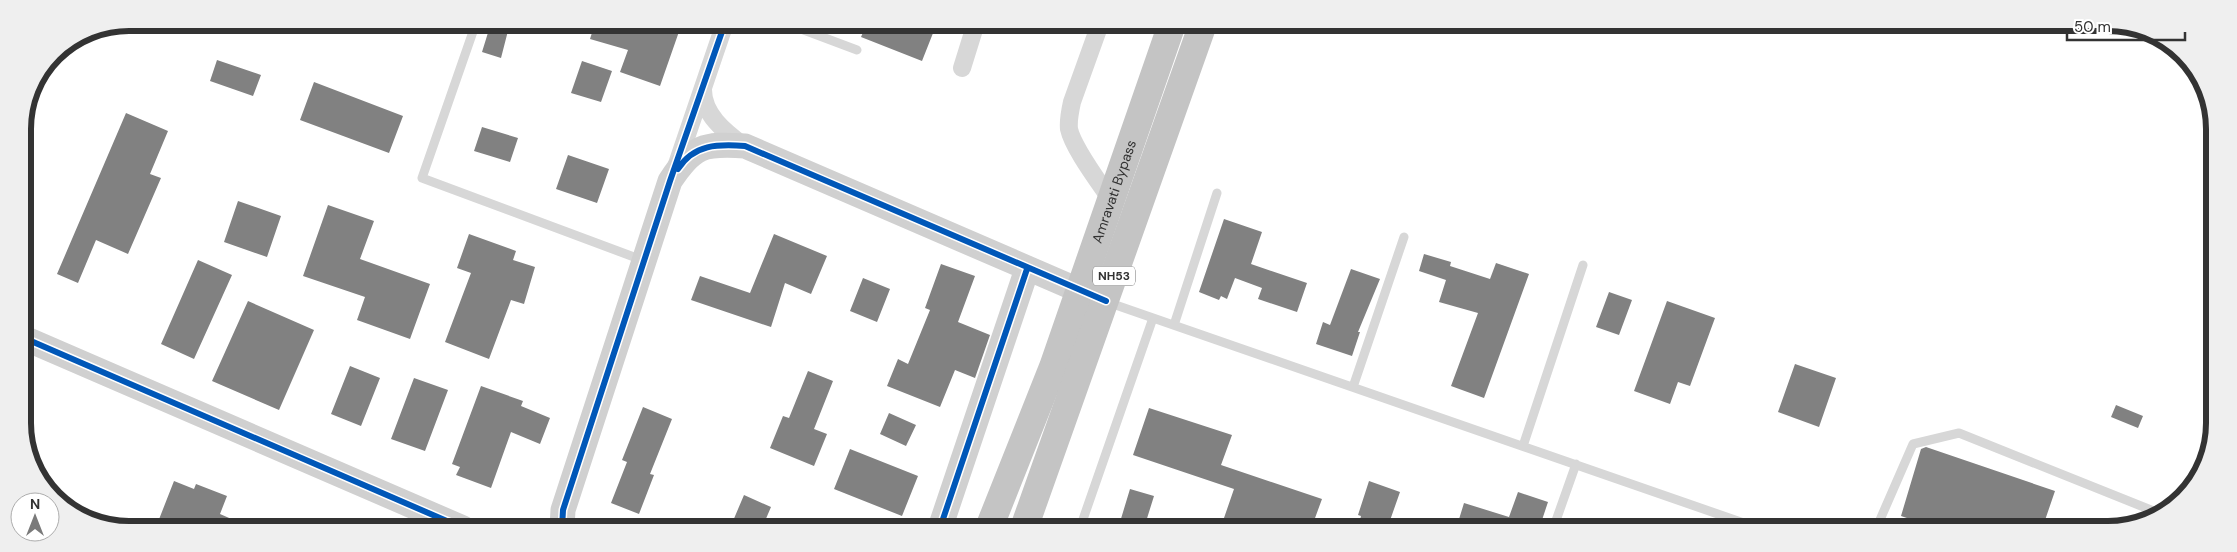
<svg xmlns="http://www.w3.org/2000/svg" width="2237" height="552" font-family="'DM Sans',sans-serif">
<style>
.building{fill:#818181}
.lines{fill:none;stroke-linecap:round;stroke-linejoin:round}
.lane{stroke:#d7d7d7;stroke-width:9}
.street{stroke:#d7d7d7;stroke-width:18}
.secondary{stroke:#d0d0d0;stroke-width:25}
.highway{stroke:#c4c4c4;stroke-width:28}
.cycleway-casing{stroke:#fff;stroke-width:9}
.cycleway{stroke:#0057b8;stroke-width:6}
.labels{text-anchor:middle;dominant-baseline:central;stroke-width:5;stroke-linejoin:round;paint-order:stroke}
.shield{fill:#fff;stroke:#707070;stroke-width:1}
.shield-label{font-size:12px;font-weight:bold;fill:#333}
.street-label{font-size:14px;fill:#333;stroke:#fff}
.rim{fill:none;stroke:#333;stroke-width:6}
</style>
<rect width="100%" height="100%" fill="#fff"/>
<path class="building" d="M491,23H510L501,58L482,52Z
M595,23H682L660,86L620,72L628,50L590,39Z
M867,23H937L922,61L861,37Z
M217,60L261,75L253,96L210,81Z
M582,61L612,71L601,102L571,93Z
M314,82L403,116L389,153L300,120Z
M126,113L168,131L150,174L161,178L128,254L96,240L78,283L57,274Z
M482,127L518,138L510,162L474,151Z
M568,155L609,169L597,203L556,189Z
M238,201L281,216L267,257L224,242Z
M328,205L374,221L360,259L430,284L410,339L357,320L365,297L303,276Z
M1224,219L1262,232L1251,264L1307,283L1297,312L1258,299L1262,288L1235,278L1227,299L1221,296L1219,300L1199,292Z
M469,234L516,251L513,260L535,267L524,304L511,300L489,359L445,342L471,273L457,268Z
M774,234L827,256L811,294L785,283L771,327L691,300L700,276L750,293Z
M1424,254L1451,262L1450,266L1490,279L1496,263L1529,274L1484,398L1451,386L1478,313L1439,302L1446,280L1419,271Z
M198,260L232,275L194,359L161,344Z
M941,264L975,276L958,322L990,335L975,378L955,370L940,407L887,386L898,359L908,364L930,310L925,308Z
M1351,269L1380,279L1358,332H1360L1352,356L1316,344L1323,322L1330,325Z
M863,278L890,289L877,322L850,311Z
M1609,292L1632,300L1619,335L1596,327Z
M248,301L314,330L279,410L212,381Z
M1667,301L1715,318L1690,386L1678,382L1670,404L1634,391Z
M1795,364L1836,378L1819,427L1778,412Z
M350,366L380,378L361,426L331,414Z
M808,371L833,381L814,429L827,434L814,466L770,448L783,416L789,418Z
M414,378L448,390L425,451L391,439Z
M481,386L523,401L521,406L550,418L540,444L511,432L491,488L456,475L460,467L452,464Z
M2116,405L2143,416L2138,428L2111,417Z
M643,407L672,419L650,474L654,475L639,514L611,503L627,462L622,460Z
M1149,408L1232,435L1221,465L1322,499L1311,529L1256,528L1224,518L1234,489L1133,455Z
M889,413L916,425L906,446L880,434Z
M1926,447L2055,491L2042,529H1939L1901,516L1921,449Z
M850,449L918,476L902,516L834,489Z
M174,481L194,489L196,484L227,496L220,514L252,528L156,527Z
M1369,481L1400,492L1387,529H1358L1361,516L1358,515Z
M1130,489L1154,496L1144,528L1120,522Z
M1518,492L1548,502L1539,529H1456L1464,503L1509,517Z
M744,495L771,507L762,528H730Z"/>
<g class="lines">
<path class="lane" d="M476,23L422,178L642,260
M785,23L857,50
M1107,302L1761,529
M1174,325L1217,193
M1353,387L1404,237
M1523,446L1583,265
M1080,528L1153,318
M1553,529L1576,464
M1876,529L1913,444L1959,433L2156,512"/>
<path class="street" d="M1100,24L1072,102C1070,111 1068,120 1069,129C1073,148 1099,182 1111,200
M962,68L976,23
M703,88C702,114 725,132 744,146
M676,167L725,23"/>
<path class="secondary" d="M24,338L463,528
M562,528L563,510L670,181C693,146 703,143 745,146L1099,299
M940,528L1027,269"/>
<g class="highway">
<path id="s1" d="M989,528L1053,367L1172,24"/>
<path d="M1024,528L1203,24"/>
</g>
<defs>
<path id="cycleway" d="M678,169C694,144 718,144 745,146L1106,301
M24,338L463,528
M562,528L563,510L670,181L725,23
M940,528L1027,269"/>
</defs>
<use href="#cycleway" class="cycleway-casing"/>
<use href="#cycleway" class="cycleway"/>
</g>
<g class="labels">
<rect class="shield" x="1093" y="266.5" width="42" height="19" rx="4"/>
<g class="shield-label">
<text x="1114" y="276">NH53</text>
</g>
<g class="street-label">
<text stroke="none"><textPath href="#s1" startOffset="359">Amravati Bypass</textPath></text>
</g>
</g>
<path d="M0 0H2237V552H0ZM129 31H2108A98 98 0 0 1 2206 129V423A98 98 0 0 1 2108 521H129A98 98 0 0 1 31 423V129A98 98 0 0 1 129 31Z" fill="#efefef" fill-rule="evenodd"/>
<path class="rim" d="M129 31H2108A98 98 0 0 1 2206 129V423A98 98 0 0 1 2108 521H129A98 98 0 0 1 31 423V129A98 98 0 0 1 129 31Z"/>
<g transform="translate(35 517)"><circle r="24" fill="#ffffff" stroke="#adadad"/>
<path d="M0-4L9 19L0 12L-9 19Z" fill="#7a7a7a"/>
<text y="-8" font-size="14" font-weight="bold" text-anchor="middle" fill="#333333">N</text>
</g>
<path d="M2067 32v8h118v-8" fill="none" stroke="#333333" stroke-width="2.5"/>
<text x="2074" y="32" font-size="15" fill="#333333" stroke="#ffffff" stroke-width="4" paint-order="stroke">50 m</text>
</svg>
